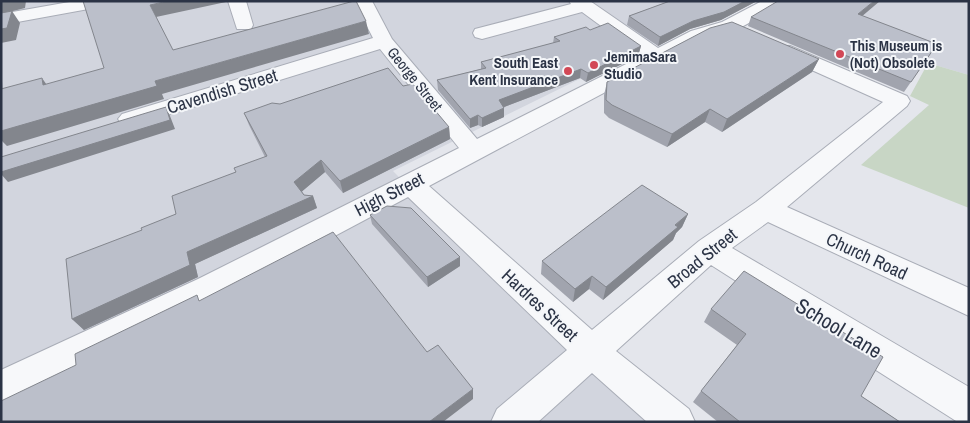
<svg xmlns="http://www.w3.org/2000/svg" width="970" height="423" font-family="'Archivo Narrow',sans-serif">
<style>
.built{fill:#d2d5de}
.green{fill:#c8d6c5}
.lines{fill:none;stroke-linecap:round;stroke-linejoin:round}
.minor-casing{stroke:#a9adb7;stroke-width:2}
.minor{fill:#f7f8fa;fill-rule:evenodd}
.wall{fill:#a1a4ae}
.shaded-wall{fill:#83868d}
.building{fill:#bbbfca;stroke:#83868d}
.poi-dot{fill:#d24856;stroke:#f4f6f9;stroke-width:2}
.labels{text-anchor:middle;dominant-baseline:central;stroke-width:4;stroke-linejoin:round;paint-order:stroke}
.far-poi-label{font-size:15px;font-weight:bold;fill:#2b3345;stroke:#f4f6f9;text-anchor:start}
.far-street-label{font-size:15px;fill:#2b3345;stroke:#f4f6f9}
.street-label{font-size:18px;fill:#2b3345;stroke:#f4f6f9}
.near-street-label{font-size:21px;fill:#2b3345;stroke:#f4f6f9}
</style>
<rect width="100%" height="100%" fill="#e4e6ec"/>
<path class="built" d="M1,1H738L393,171L588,370L650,422H1Z
M878,1H969V75L928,63L922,46L855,19Z"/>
<path class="green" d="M928,63L969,75V208L861,165L929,105L910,96Z"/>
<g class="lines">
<defs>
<path id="minor" d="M75,1H114L111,5L105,6L1,25V14Z
M228,1H246L253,25L251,29H237Z
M354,1H372L392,39L477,139L642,56L582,12L482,39L475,37L473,33L475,29L571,4L569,1H590L658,48L691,31L722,22L762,1H785L782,5L736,30L705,39L429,186L592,330L699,241L756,202L883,102L776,54L773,50L776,46H790L907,96L910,101L907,106L787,207L969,288V316L768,222L732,248L969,387V422L956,421L711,265L616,351L689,409L695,422H647L592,373L538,422H491L497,409L567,350L408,197L220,297L1,405V370L198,279L459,148L380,49L138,124L130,126L122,124L118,119L122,114L373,38Z"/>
</defs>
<use href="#minor" class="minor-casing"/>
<use href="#minor" class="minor"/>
</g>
<path class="wall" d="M670,1H757L721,20L690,29L658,46L627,25L629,16Z
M862,16L937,44L904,92L748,26L751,17Z
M590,30L641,46L638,56L586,82L580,78L504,107V117L482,127L478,125L470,128L438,90L437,80L481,69V62L553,43L554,37Z
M819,59L812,72L722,132L705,122L667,147L609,118L604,113V95L607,82Z
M403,86L449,127L450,139L343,193L325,172L302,191L304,195L313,196L317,208L195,264L198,277L84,330L72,319L142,230L176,214L235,172L265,157L249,125L244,113L280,104Z
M688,214L682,227L676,233L673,240L603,300L589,289L573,302L541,274L542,261Z
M370,215L460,266L428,287L372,224Z
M711,309L861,396L900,422H718L693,402L701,391L737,345L704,322Z"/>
<path class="shaded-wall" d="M1,1H26L25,8L1,14Z
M168,1H227L226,2L156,17L150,5Z
M745,1H757L721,20L690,29L658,46L660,37L693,21Z
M874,1H880L854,23L858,14Z
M12,11L20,23L16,40L1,43V29Z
M366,21L369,34L162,94L164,99L7,146L2,141L1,142V131L155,81Z
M641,46L638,56L586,82L588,73Z
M1,58L3,104L1,102Z
M819,59L812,72L722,132L727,119Z
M581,69L580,78L499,109V100Z
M42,78L51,91L43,85Z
M166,107L170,116L175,129L8,182L1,174V172Z
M504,108V117L482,127V118Z
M710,109L705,122L667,147L672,134Z
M478,115V125L470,128V119Z
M449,127L450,139L343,193L340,181Z
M321,160L325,172L299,194L294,182Z
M313,196L317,208L195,264L198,277L84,330L72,319L187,252Z
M688,214L682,227L676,233L673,240L603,300L606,287Z
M460,257V266L428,287L427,277Z
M592,276L589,289L573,302L575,289Z
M473,389V399L443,422H429Z"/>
<path class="building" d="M83,1H168L150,5L173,50L354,1H356L366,21L155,81L157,86L1,131V89L42,78L43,85L104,68Z
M670,1H745L724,12L693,21L660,37L629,16Z
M778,1H874L858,14L937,44L911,82L751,17Z
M12,11L7,28L1,29V13Z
M732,22L819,59L727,119L710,109L672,134L612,105L606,100L607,82L710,28Z
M608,23L641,46L588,73L581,69L499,100L504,108L482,118L478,115L470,119L437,80L486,68L481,62L560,41L554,37L586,27L590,30Z
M388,68L403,86L413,84L449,127L340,181L321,160L294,182L304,195L313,196L187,252L190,265L72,319L66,259L142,230L141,228L176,214L172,196L236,172L234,168L267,156L244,113L272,103L280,104Z
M166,107L170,120L1,172V157Z
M642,185L688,214L675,225L678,227L606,287L592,276L575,289L542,261Z
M387,206L411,208L460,257L427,277L370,215Z
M333,232L427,352L438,345L473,389L429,422H1V401L76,365L75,354L197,295L199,301Z
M744,271L883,357L861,396L900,422H740L701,391L746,334L711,309Z"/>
<g class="poi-dot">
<circle cx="840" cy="54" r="5"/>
<circle cx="594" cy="65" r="5"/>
<circle cx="568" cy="71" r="5"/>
</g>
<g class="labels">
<g class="far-poi-label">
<text x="850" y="45">This Museum is<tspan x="850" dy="17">(Not) Obsolete</tspan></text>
<text x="604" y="56">JemimaSara<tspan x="604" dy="17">Studio</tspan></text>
<text x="558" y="62" text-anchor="end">South East<tspan x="558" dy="17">Kent Insurance</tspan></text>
</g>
<g class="far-street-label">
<text transform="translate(415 79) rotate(51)">George Street</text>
</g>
<g class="street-label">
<text transform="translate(222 91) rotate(-17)">Cavendish Street</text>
<text transform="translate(389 194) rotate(-27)">High Street</text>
<text transform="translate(867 256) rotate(25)">Church Road</text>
<text transform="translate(702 258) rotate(-39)">Broad Street</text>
<text transform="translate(540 305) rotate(43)">Hardres Street</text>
</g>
<g class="near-street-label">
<text transform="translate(839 328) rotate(31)">School Lane</text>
</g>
</g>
<rect width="970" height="423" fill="none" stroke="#2b3345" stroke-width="5"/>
</svg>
